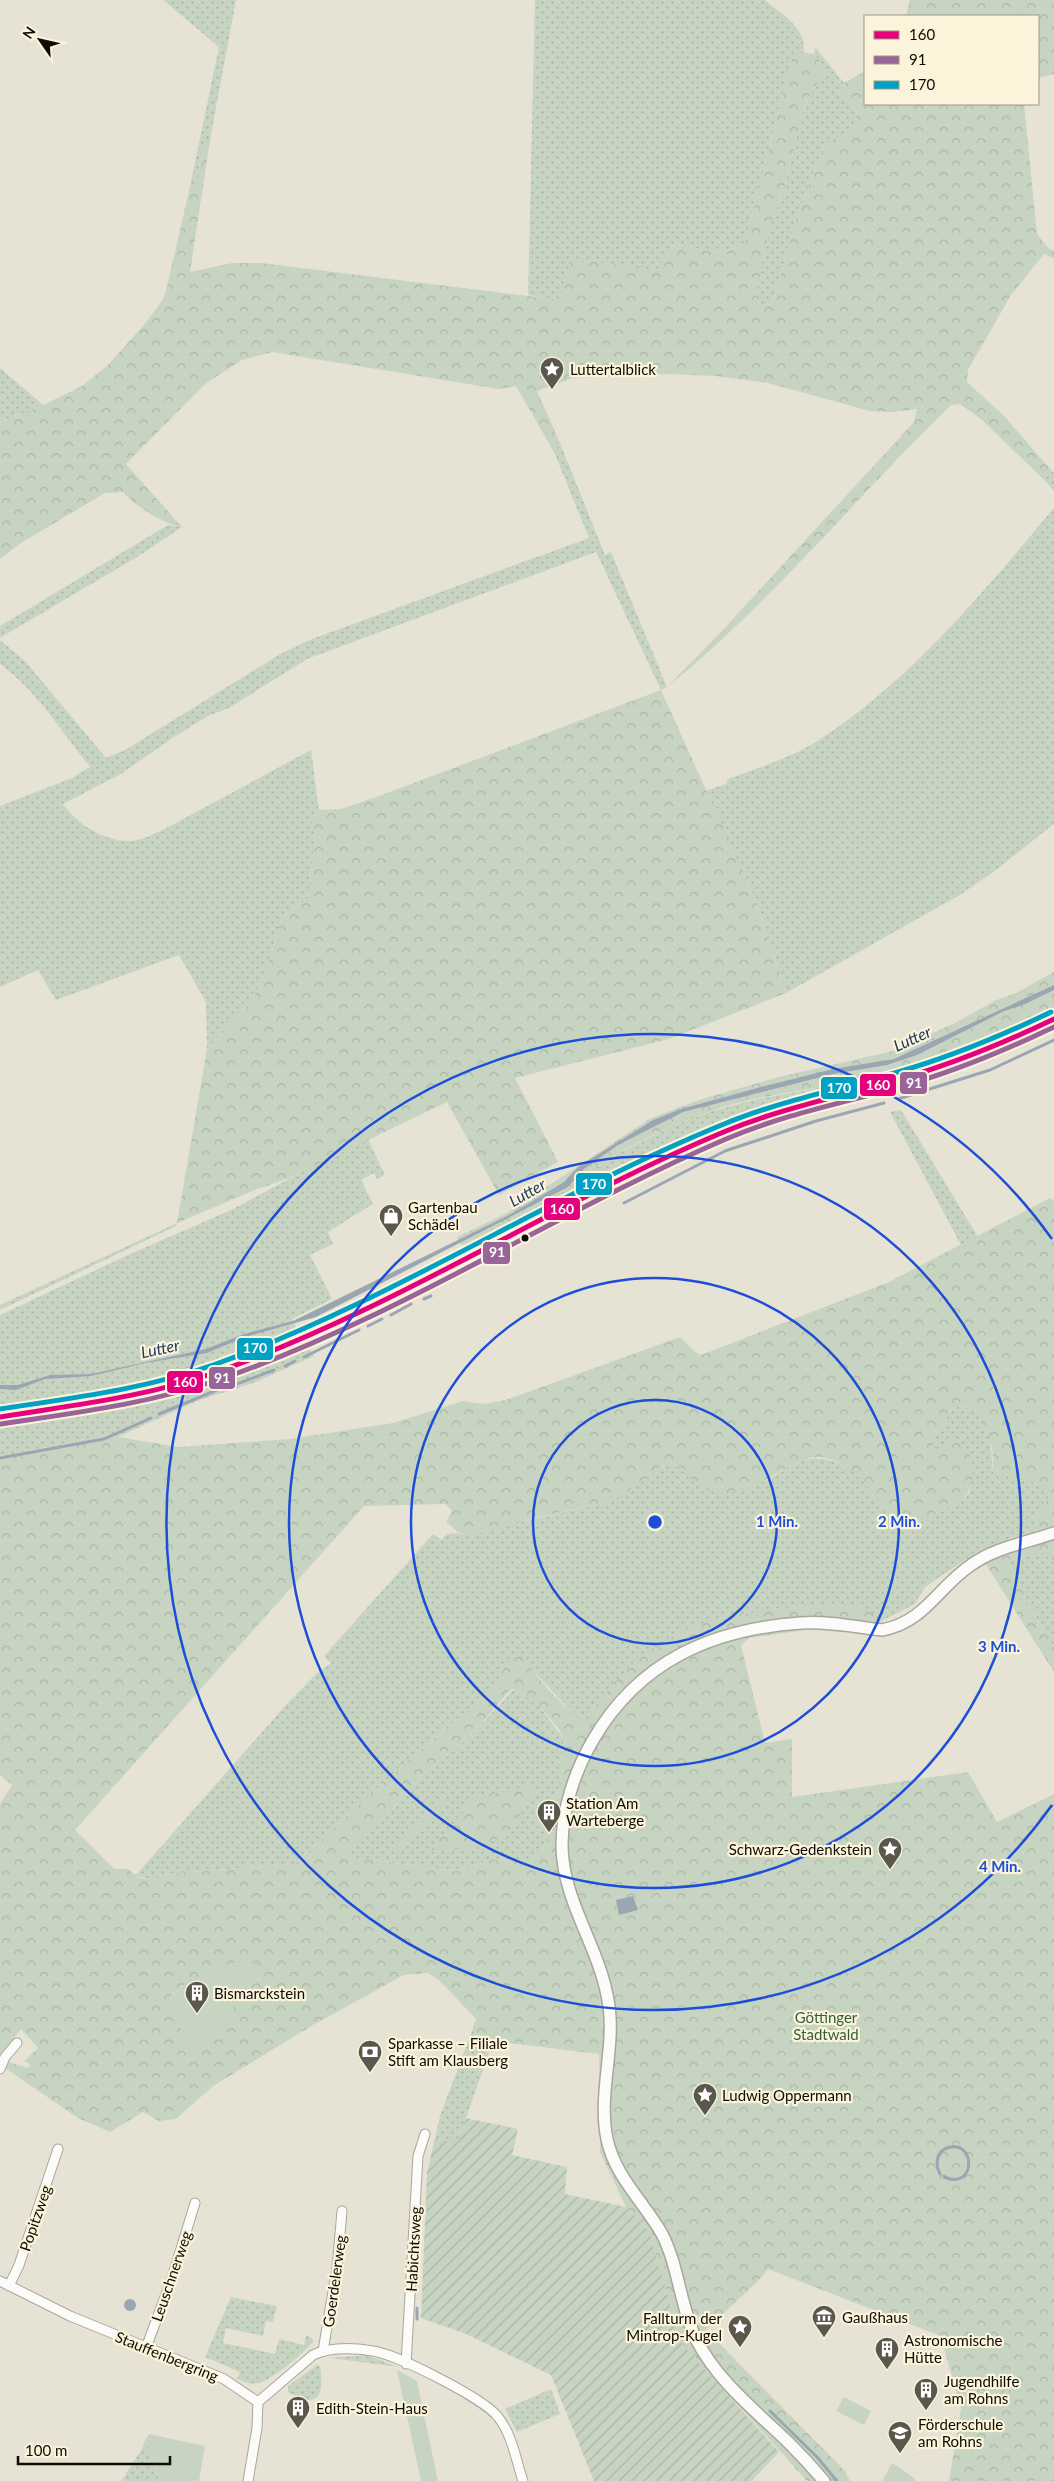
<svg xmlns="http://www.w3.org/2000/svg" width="1054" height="2481" font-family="Lato,sans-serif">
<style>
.grass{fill:url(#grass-dots)}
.forest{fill:url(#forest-crowns);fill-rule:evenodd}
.park{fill:#c8d4c2}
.garden{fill:url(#garden-furrows)}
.water{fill:#9ba6b3}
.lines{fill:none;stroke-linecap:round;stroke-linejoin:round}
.stream{stroke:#9ba6b3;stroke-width:3}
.minor-casing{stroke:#a9a69c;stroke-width:11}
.tertiary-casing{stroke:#a9a69c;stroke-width:14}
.primary-casing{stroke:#a9a69c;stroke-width:16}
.minor{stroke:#fbfbf9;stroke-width:9}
.tertiary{stroke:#fbfbf9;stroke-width:11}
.primary{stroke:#fbfbf9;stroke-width:14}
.bus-1-casing{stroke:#fbf4db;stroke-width:9}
.bus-2-casing{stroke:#fbf4db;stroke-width:9}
.bus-3-casing{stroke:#fbf4db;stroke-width:9}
.bus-1{stroke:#e5007d;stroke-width:5}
.bus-2{stroke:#996498;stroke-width:5}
.bus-3{stroke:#01a1c4;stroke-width:5}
.ring{fill:none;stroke:#1d4ed8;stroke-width:2.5}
.bus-dot{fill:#0e0b04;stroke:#fbf4db;stroke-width:2}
.labels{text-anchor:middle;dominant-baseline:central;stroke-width:4.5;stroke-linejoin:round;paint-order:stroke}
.poi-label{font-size:15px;fill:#0e0b04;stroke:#fbf4db;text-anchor:start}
.park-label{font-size:15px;fill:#355e3c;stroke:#fbf4db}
.street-label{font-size:15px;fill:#0e0b04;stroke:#fbf4db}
.water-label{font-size:16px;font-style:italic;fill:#203a5f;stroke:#fbf4db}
.centre{fill:#1d4ed8;stroke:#fbf4db;stroke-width:2.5}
.ring-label{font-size:15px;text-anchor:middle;font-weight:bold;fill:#1d4ed8;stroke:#fbf4db;stroke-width:4.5;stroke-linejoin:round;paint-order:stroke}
.line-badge{stroke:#fbf4db;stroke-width:2}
.badge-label{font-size:14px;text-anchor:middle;font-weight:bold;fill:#fff}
</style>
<defs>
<pattern id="grass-dots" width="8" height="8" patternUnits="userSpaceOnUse" patternTransform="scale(1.25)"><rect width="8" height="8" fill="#c8d4c2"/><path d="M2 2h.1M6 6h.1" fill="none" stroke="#abb5a5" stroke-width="1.8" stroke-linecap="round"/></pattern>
<pattern id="forest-crowns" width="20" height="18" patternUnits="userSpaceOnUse" patternTransform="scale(1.25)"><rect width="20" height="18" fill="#c8d4c2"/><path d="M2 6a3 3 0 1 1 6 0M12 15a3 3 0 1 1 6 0" fill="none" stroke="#abb5a5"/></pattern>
<pattern id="garden-furrows" width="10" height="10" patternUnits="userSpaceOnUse" patternTransform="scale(1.25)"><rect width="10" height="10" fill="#c8d4c2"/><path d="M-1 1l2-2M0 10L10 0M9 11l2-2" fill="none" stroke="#abb5a5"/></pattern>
</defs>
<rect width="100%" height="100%" fill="#e6e3d5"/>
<path class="grass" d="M163,0H236L210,140L205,139L194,190L189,191L219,47Z
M535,0H765C781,14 809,29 803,53L794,51L745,241C728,260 696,248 674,243L657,271L571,259L561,301L528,295Z
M815,47L844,83L838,93L857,111L852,133L836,138L824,145L796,219L775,296L771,304L764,306L758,303L755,294L771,223L782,196L805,104L826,68L814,54Z
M0,368L43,405L0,422Z
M560,443L605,555L611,552L667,687L661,690L596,552L307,659L229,708L208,716L174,737L121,774L63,804C77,824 105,842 131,841C142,840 151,835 161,831L311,750L319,810L312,818L315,840L308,898L282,918L266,970L252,1001L207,1049L206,1002L179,955L56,1000L38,970L0,987V806L72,778L90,767C62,732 36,690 0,664V640L25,661L106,758L125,750L282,653L312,639L589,538L554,452Z
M1052,471L1054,473V491L1043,479Z
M1054,508V824L996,870L960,895L786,993L757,903L705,791L726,784L728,779C760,767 794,757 822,738C913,678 985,590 1054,508Z
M168,525L182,527L137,557L0,638V626Z
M875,1077L819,1090L721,1123L504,1229L468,1245H461L514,1220L581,1180L593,1169L623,1151L670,1127L712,1111L758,1099Z
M901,1110L978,1237L961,1245L890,1112Z
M368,1139L385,1175L377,1179L374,1173L361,1180L373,1204L328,1232L333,1244L310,1255L332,1299L292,1319L298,1330C204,1375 102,1390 0,1409V1315L128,1255L233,1209L322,1161Z
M177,1223L176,1226L0,1310V1305Z
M305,1341L314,1356L256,1382L197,1401L118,1437L106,1435L0,1457V1426C70,1413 142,1404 210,1383C242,1372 274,1354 305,1341Z
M960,1406L975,1410L990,1433L993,1474C1001,1477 1004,1472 1012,1472C1026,1471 1040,1488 1049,1497L1035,1518L1038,1532L1011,1538L977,1552L925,1587L915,1604L878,1623L874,1614L799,1606L764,1613L600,1699L586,1722L577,1718L529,1666L501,1682L413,1756L295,1864L175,1873L151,1879L135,1876L285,1706L316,1674L331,1663L324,1656L433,1534L441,1540L447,1534L458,1533L464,1535L608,1502C630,1491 649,1470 673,1463L679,1468L766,1481C776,1475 786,1468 796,1463C819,1451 851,1464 866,1484C873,1495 879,1507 886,1518L910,1525L963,1500L969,1493L972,1465L941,1453L932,1443L952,1408Z
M1041,1551L1054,1562V1648L1023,1595L1016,1572L1007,1561Z
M515,1688L539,1706L564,1739L560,1782L546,1841L539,1856L519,1862L492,1860L456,1871L340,1856L382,1820L425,1773L457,1748L476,1730Z
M472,2031L493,2041L457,2144L435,2139L440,2116Z
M231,2297L277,2306L273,2322L266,2321L263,2336L226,2328L223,2343L275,2354L279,2339L304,2345L306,2335L314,2340C305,2352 274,2379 259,2383C251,2385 245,2382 237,2379L240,2372L205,2357Z
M367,2355L398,2367L330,2358Z
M317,2365L320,2366C325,2396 317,2410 288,2392V2386Z
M551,2389L560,2414L517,2432L505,2409Z
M145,2440L160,2481H121L142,2449Z"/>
<path class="forest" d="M910,0H1054V74L1038,78V16H906Z
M794,51L814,54L826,68L805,104L782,196L771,223L756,293L758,303L764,306L771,304L775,296L796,219L824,145L835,138L852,133L857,111L838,93L844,83L865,71V104H1024L1037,234L1048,248L1054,251V259L1044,254L1011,295L968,370L967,382L1004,416L1052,471L1043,479L981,419L960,404L951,405C856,497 771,603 667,687L718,635L914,422L917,409L893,412L870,411L768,383L715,376L667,374L573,378L537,391L560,443L554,452L516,386L499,389L272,352L242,360L205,384L126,464L182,527C163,524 135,506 123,492L105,493L21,543L0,559V422L43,405L82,386L107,366L144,325L162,301L166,291L189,191L194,190L205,139L210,140L190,272L232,263H261L560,300L571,258L657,271L674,243C696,248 728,260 745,241Z
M661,690L757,903L786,993L669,1039L515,1078L558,1162L499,1195L447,1102L289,1178L255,1190L177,1223L207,1049L252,1001L266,970L282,918L308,898L315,840L312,818L319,810L341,809L379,796Z
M1054,972V1008C999,1039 935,1063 874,1077C820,1089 764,1093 711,1111C671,1125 631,1144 595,1168C590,1171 586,1177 581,1180C548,1205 499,1227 461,1245L457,1237L507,1213L651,1118L702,1099L779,1077L893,1051L955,1023L994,1001L1016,993Z
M1050,1198L1054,1201V1528L1038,1532L1035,1518L1049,1497C1034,1483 1020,1467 999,1476L993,1474C994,1446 991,1434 975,1410L960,1406L952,1408L932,1443L941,1453L946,1445L957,1440C960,1443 966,1447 968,1451C976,1465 973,1489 963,1500C946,1507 929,1520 911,1524C883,1530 878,1499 865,1483C855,1471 834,1458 819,1457C786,1457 750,1505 709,1490C695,1484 685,1472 673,1463L661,1467L624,1494L608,1502L531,1519L480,1534L464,1535L458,1532L446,1522L452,1511L446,1504L364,1506L75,1830L114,1869H128L139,1878L151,1879L175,1873L295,1864L413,1756L501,1682C500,1670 508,1662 517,1655L523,1656C534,1674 567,1714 586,1721L600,1699L637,1658L681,1631L722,1617L799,1606L855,1605L874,1614L884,1635L812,1629L749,1638L741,1645L765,1743L792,1739V1797L968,1772L997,1822L1054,1794V2481H949L961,2410L941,2336L768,2269L758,2281L706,2330L845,2471L850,2481H807L681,2342L649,2231L626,2207L600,2152L599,2054L493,2041L472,2031L476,2019L438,1979L427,1973L404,1975L313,2025L213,2086L176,2119L159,2121L143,2112L110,2132L78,2118L5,2068L8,2062L28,2068L30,2064L24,2061L38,2048L21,2029L0,2057V1804L12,1785L0,1775V1457L106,1435L178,1447L290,1439L393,1423L463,1401L483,1404L506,1400L680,1337L695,1352L701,1355L889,1282ZM515,1688L539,1706L558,1728L564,1739L560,1782L546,1841L539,1856L519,1862L492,1860L456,1871L341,1856L382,1820L425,1773L457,1748L476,1730L509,1691ZM261,1977L242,1993L221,2027L169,2001L173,1993L183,1985Z
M1054,1540V1562L1041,1552L1007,1561L1016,1572L1023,1595L1054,1648V1672L985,1563L1003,1555Z
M527,1786L534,1793L506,1836L471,1849L431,1850L476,1797Z
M451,1800L402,1851L393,1850L440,1802Z"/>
<path class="park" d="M249,1957L261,1977L242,1993L221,2027L206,2046L190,2043L168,2011C169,2004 170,1998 174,1993C188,1976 229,1966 249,1957Z
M397,2370L417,2381L438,2481H421Z
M844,2397L871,2411L864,2425L836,2411Z
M149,2434L205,2446L199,2481H160L145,2440Z
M892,2463L913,2477L915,2481H882Z"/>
<path class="garden" d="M466,2118L518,2129L512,2155L567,2167L565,2194L626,2207L649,2231L681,2342L779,2452L752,2481H594L551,2375L464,2333L421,2318L427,2173L435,2139L457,2143Z"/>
<path class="water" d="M1054,985V990L1023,1005L1004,1011L917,1055L887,1065L833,1074L683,1112L618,1145L584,1169L568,1187L316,1317L245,1337L207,1353L145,1363L91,1376L45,1379L16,1390L0,1389V1385H18L50,1375L91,1374L206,1349L244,1334L293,1321L511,1214L564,1182L578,1167L653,1120L681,1109L761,1087L833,1069L894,1059Z
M633,1896L638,1910L619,1915L616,1900Z
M124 2305a6 6 0 1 1 12 0a6 6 0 1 1-12 0Z"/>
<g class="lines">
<path class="stream" d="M898,1099L990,1070L1054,1040
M624,1203L725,1151L816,1121L884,1103
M424,1299L431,1296
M391,1315L411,1304
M368,1326L382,1319
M304,1357L359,1330
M285,1366L295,1361
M226,1388L274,1370
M159,1414L217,1390
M0,1458L104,1439L151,1418
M940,2174C935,2165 936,2152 947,2148C976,2138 977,2191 944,2177
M417,2319V2308
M770,2411L817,2457L837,2481"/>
<defs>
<path id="minor" d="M0,2069L5,2057L17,2043
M0,2281L70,2316L224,2379L258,2402
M9,2286L19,2265L58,2149
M146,2348L172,2278L195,2203
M323,2351L337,2268L342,2211
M406,2364L418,2156L425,2134
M258,2402L313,2355C330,2347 355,2348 373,2351C396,2354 485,2399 498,2417C512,2434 516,2460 523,2481
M248,2481L257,2428L258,2402"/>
<path id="tertiary" d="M824,2481C813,2468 801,2455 789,2443C755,2410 718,2382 696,2339C680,2306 679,2267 662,2234C644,2202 615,2177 607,2139C597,2091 618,2043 607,1995C597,1944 562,1898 562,1845C562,1809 575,1771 593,1740C639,1661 712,1629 801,1623C828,1621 856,1627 882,1630C925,1622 938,1587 971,1565C996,1547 1026,1543 1054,1533"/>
<path id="primary" d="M0,1417C72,1405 148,1396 217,1372C394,1309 553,1204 726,1131C775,1111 827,1099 879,1085C939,1069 998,1047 1054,1019"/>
</defs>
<use href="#minor" class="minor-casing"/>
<use href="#tertiary" class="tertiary-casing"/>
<use href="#primary" class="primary-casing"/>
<use href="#minor" class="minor"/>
<use href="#tertiary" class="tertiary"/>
<use href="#primary" class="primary"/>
<defs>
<path id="bus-1" d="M0,1417C73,1405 147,1397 217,1372C395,1309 553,1203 726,1131C782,1108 842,1096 900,1079C953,1064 1004,1043 1054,1019"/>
<path id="bus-2" d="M1,1424C74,1413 148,1404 218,1380C396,1319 554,1213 726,1139C782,1115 842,1103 900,1087C953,1072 1004,1051 1054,1027"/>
<path id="bus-3" d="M0,1409C72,1398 147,1389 216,1364C393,1300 550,1195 724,1124C780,1101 840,1089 898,1072C950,1057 1001,1036 1051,1012"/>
</defs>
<use href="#bus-1" class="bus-1-casing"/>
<use href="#bus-2" class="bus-2-casing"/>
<use href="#bus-3" class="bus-3-casing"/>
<use href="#bus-1" class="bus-1"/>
<use href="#bus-2" class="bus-2"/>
<use href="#bus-3" class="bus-3"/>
</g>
<g class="ring">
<circle cx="655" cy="1522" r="122"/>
<circle cx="655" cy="1522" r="244"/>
<circle cx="655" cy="1522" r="366"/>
<path d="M1052 1805A488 488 0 1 1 1052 1239"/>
</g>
<defs>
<symbol id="sight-pin" viewBox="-11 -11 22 30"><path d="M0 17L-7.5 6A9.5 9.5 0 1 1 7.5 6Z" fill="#5a574d" stroke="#fbf4db"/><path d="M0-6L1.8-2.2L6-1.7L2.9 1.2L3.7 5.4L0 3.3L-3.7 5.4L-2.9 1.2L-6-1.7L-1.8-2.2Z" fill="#fff"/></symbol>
<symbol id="shop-pin" viewBox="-11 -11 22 30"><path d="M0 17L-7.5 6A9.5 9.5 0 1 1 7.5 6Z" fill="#5a574d" stroke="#fbf4db"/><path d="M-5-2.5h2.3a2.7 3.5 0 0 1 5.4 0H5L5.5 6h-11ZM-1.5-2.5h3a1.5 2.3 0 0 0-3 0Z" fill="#fff"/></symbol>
<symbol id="building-pin" viewBox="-11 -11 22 30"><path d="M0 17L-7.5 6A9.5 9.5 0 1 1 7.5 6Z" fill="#5a574d" stroke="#fbf4db"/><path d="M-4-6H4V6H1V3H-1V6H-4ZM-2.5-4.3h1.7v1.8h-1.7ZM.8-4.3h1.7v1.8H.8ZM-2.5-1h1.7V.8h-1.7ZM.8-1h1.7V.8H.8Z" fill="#fff"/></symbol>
<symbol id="bank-pin" viewBox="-11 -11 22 30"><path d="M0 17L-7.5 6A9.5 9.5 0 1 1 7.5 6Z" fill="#5a574d" stroke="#fbf4db"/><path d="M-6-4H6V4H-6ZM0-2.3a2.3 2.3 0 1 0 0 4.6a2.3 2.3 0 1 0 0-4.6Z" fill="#fff"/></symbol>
<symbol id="museum-pin" viewBox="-11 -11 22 30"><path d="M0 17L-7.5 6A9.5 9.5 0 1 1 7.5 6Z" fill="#5a574d" stroke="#fbf4db"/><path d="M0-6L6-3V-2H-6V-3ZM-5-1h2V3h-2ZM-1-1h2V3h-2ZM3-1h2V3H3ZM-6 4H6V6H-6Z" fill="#fff"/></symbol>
<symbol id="school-pin" viewBox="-11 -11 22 30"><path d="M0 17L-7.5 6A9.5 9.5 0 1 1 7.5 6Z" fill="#5a574d" stroke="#fbf4db"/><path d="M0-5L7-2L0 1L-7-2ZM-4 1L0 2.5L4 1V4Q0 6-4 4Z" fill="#fff"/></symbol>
</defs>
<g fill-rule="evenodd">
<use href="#sight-pin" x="538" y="355" width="28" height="38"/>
<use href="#shop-pin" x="377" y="1202" width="28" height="38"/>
<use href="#building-pin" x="535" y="1798" width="28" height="38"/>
<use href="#sight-pin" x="876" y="1835" width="28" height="38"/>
<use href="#building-pin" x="183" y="1979" width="28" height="38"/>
<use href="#bank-pin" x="356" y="2038" width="28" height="38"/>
<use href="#sight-pin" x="691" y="2081" width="28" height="38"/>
<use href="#museum-pin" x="810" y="2303" width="28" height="38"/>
<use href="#sight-pin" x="726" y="2313" width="28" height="38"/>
<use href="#building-pin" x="873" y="2335" width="28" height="38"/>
<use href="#building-pin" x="912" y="2376" width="28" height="38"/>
<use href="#building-pin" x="284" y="2394" width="28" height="38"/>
<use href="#school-pin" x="886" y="2419" width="28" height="38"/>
</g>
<circle class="bus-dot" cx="525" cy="1238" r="4.5"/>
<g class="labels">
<g class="poi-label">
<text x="570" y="369">Luttertalblick</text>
<text x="408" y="1207">Gartenbau<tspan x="408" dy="17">Schädel</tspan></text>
<text x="566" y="1803">Station Am<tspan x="566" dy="17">Warteberge</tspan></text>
<text x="872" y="1849" text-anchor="end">Schwarz-Gedenkstein</text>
<text x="214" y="1993">Bismarckstein</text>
<text x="388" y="2043">Sparkasse – Filiale<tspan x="388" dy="17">Stift am Klausberg</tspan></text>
<text x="722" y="2095">Ludwig Oppermann</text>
<text x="842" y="2317">Gaußhaus</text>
<text x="722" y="2318" text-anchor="end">Fallturm der<tspan x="722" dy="17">Mintrop-Kugel</tspan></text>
<text x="904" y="2340">Astronomische<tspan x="904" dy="17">Hütte</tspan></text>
<text x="944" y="2381">Jugendhilfe<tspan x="944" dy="17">am Rohns</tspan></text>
<text x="316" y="2408">Edith-Stein-Haus</text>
<text x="918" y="2424">Förderschule<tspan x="918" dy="17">am Rohns</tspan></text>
</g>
<g class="park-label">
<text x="826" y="2017">Göttinger<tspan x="826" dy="17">Stadtwald</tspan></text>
</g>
<g class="street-label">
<text transform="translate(35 2218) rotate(-71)">Popitzweg</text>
<text transform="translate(413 2249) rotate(-87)">Habichtsweg</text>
<text transform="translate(171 2276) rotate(-71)">Leuschnerweg</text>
<text transform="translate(334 2281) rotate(-82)">Goerdelerweg</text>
<text transform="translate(167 2356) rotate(22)">Stauffenbergring</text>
</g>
<g class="water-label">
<text transform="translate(912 1038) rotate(-24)">Lutter</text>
<text transform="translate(527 1192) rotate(-30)">Lutter</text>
<text transform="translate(160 1348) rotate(-12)">Lutter</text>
</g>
</g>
<circle cx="655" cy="1522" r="8" class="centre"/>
<g class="ring-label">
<text x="777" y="1527">1 Min.</text>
<text x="899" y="1527">2 Min.</text>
<text x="999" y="1652">3 Min.</text>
<text x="1000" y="1872">4 Min.</text>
</g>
<g class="line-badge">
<rect x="899" y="1071" width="29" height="24" rx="5" fill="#996498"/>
<rect x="859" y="1073" width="38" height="24" rx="5" fill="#e5007d"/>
<rect x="820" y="1076" width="38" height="24" rx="5" fill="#01a1c4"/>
<rect x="575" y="1172" width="38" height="24" rx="5" fill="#01a1c4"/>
<rect x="543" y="1197" width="38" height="24" rx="5" fill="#e5007d"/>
<rect x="482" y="1241" width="29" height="24" rx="5" fill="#996498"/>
<rect x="236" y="1337" width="38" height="24" rx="5" fill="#01a1c4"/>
<rect x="208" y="1366" width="28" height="24" rx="5" fill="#996498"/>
<rect x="166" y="1370" width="38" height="24" rx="5" fill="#e5007d"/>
</g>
<g class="badge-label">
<text x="914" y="1088">91</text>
<text x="878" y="1090">160</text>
<text x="839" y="1093">170</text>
<text x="594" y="1189">170</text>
<text x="562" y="1214">160</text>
<text x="497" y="1257">91</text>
<text x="255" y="1353">170</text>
<text x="222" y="1383">91</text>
<text x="185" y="1387">160</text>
</g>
<rect x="864" y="15" width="175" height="90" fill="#fbf4db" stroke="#9c9785"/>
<rect x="874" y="31" width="25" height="8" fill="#e5007d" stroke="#9c9785"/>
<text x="909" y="40" font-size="15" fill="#0e0b04">160</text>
<rect x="874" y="56" width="25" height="8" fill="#996498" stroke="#9c9785"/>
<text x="909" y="65" font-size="15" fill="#0e0b04">91</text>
<rect x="874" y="81" width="25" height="8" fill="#01a1c4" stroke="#9c9785"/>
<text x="909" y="90" font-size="15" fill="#0e0b04">170</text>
<g transform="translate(40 40) rotate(304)" stroke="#fbf4db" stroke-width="4" paint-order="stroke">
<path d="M0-4L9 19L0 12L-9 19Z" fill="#0e0b04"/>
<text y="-8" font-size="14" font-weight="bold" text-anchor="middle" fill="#0e0b04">N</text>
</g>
<path d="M18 2456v8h152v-8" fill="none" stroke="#0e0b04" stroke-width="2.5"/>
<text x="25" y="2456" font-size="15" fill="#0e0b04" stroke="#fbf4db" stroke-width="4" paint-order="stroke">100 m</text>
</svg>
